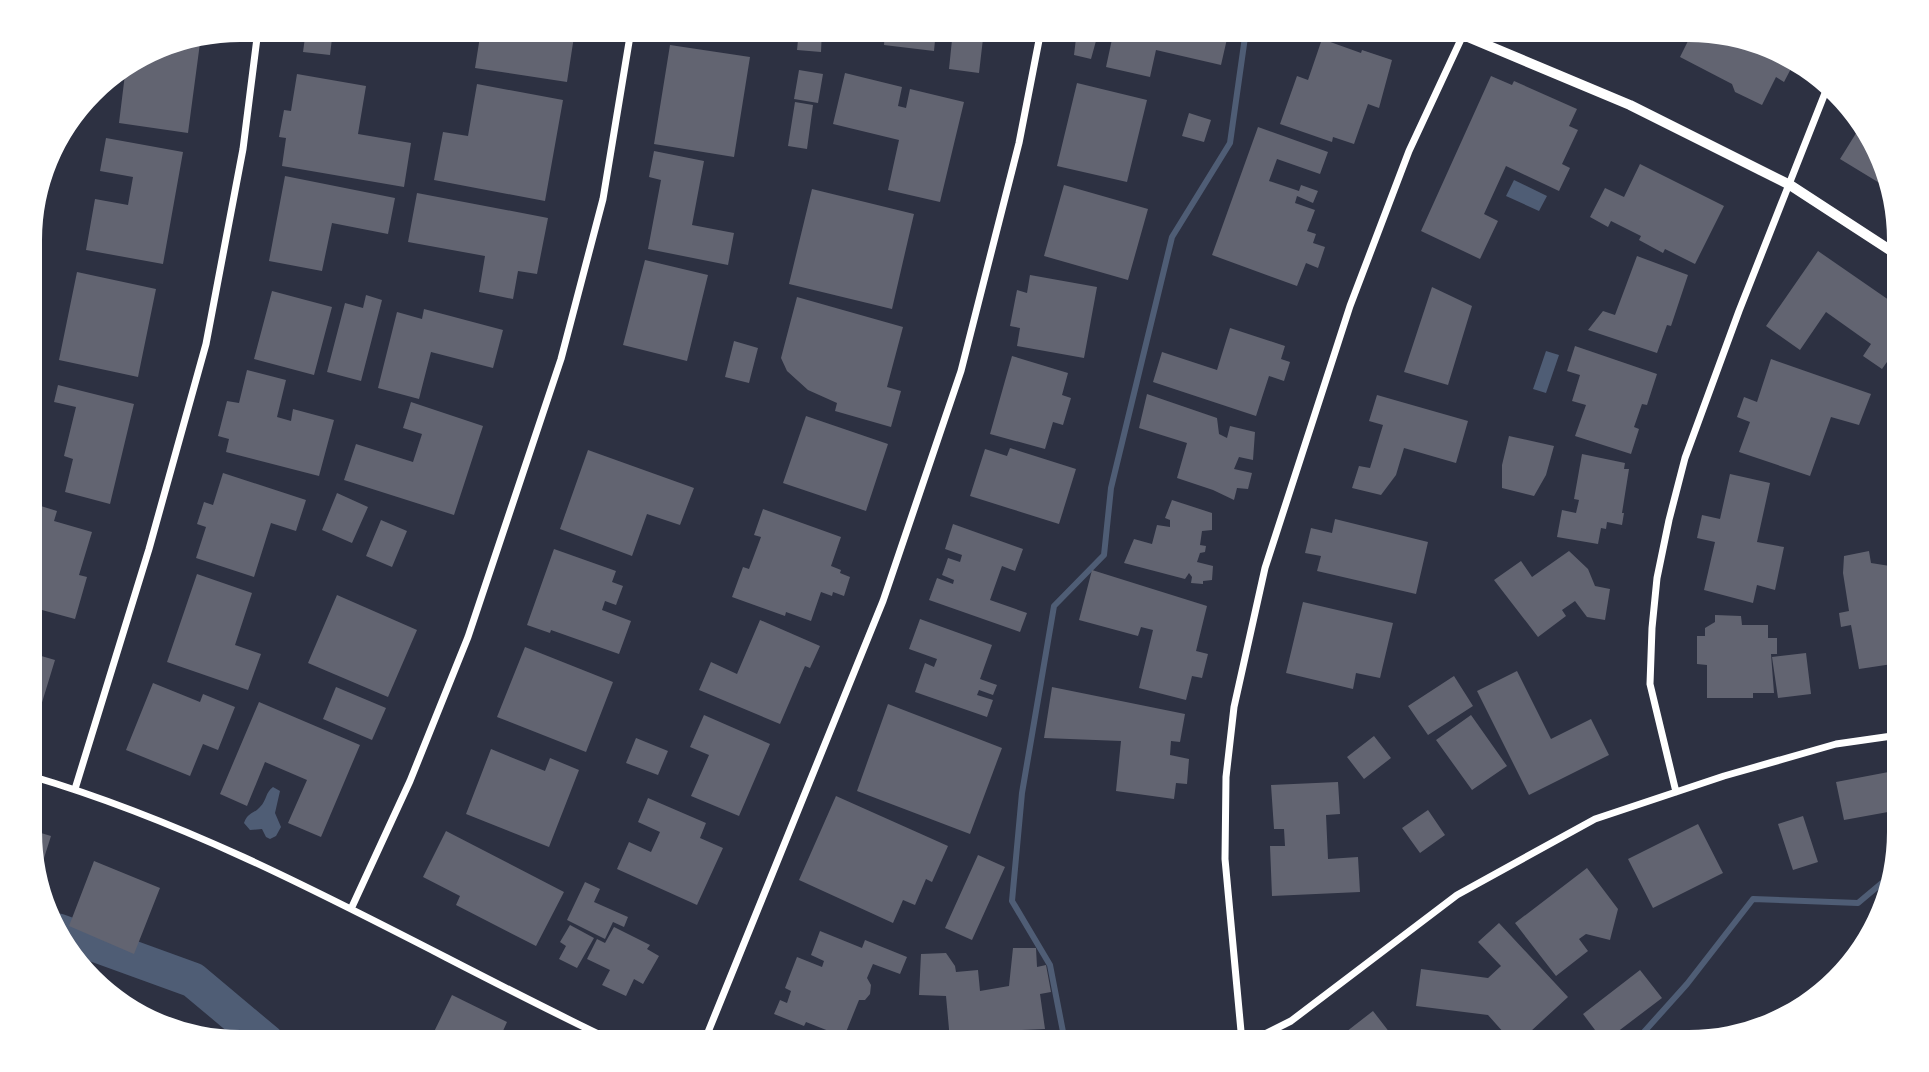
<svg xmlns="http://www.w3.org/2000/svg" width="1929" height="1072" font-family="Georgia,serif">
<style>
.water{fill:#4f5d75}
.lines{fill:none;stroke-linecap:round;stroke-linejoin:round}
.stream{stroke:#4f5d75;stroke-width:6}
.river{stroke:#4f5d75;stroke-width:35}
.building{fill:#626471}
.service{stroke:#fff;stroke-width:4.5}
.minor{stroke:#fff;stroke-width:7}
.tertiary{stroke:#fff;stroke-width:10}
</style>
<rect width="100%" height="100%" fill="#2d3142"/>
<path class="water" d="M1514,180L1547,196L1539,211L1506,196Z
M1546,351L1559,355L1546,393L1533,389Z
M273,787L280,791L275,813L281,827L276,836L270,839L266,837L262,829L250,830L244,823C248,812 254,814 260,807C267,800 265,793 273,787Z"/>
<g class="lines">
<path class="stream" d="M1065,1042L1050,965L1012,901L1022,793L1054,606L1104,555L1111,488L1172,237L1230,143L1246,30
M1635,1042L1687,984L1753,899L1858,903L1889,877"/>
<path class="river" d="M58,931L193,980L267,1042"/>
</g>
<path class="building" d="M306,30H333L330,55L303,52Z
M481,30H575L567,82L475,68Z
M799,30H822L821,52L797,50Z
M885,30H936L934,51L884,45Z
M953,30H984L979,73L949,69Z
M1077,30H1099L1091,59L1074,55Z
M1114,30H1229L1221,65L1156,50L1150,77L1106,67Z
M1693,31L1787,56L1795,61L1784,82L1776,77L1762,105L1735,92L1732,84L1680,57Z
M1322,39L1361,53L1362,50L1392,60L1379,108L1368,104L1354,144L1333,137L1332,142L1280,124L1297,76L1308,80Z
M185,41L200,43L188,133L119,123L126,66L160,46Z
M670,45L750,57L734,157L654,144Z
M799,70L823,74L818,103L794,99Z
M845,73L902,87L898,106L906,108L910,89L964,102L940,202L888,190L899,140L833,124Z
M297,74L366,86L358,134L411,143L404,187L282,166L286,138L279,137L284,110L291,111Z
M1491,76L1512,85L1514,81L1577,109L1569,126L1578,130L1562,164L1570,168L1559,191L1506,166L1484,214L1498,221L1480,259L1421,231Z
M1077,83L1147,100L1127,182L1057,166Z
M477,84L563,100L545,201L434,180L443,132L468,136Z
M795,102L813,105L807,149L788,146Z
M1189,113L1211,120L1204,142L1182,136Z
M1863,122L1864,123L1886,187L1840,159Z
M1258,127L1328,152L1320,174L1277,159L1269,181L1299,191L1301,185L1318,191L1313,203L1297,196L1295,203L1315,210L1307,231L1316,234L1313,243L1325,247L1318,268L1306,263L1297,286L1212,255Z
M106,138L183,152L163,264L86,250L95,199L128,205L133,177L100,171Z
M654,151L704,161L692,225L734,233L728,265L648,249L661,180L649,177Z
M1640,164L1724,206L1695,264L1665,249L1663,253L1639,240L1641,236L1611,221L1608,227L1590,217L1605,188L1624,197Z
M285,176L395,198L388,234L332,223L322,271L269,261Z
M1064,185L1148,209L1128,280L1044,256Z
M812,189L914,214L892,309L789,284Z
M417,193L548,218L537,274L518,271L513,299L479,292L485,256L408,242Z
M35,202L41,203L37,237H31V213Z
M1818,251L1899,307V345L1882,369L1863,356L1871,344L1826,312L1800,350L1766,326Z
M1637,256L1688,275L1671,326L1667,325L1657,353L1588,330L1603,311L1615,315Z
M645,260L708,275L687,361L623,345Z
M77,272L156,289L138,377L59,360Z
M1030,275L1097,287L1084,358L1017,346L1020,328L1010,326L1017,290L1027,293Z
M1432,287L1472,306L1448,385L1404,372Z
M272,291L332,307L314,375L254,359Z
M366,295L382,300L361,381L327,372L345,303L363,308Z
M797,297L903,327L887,387L901,391L891,427L835,411L837,403L808,390L787,371L781,358Z
M424,309L503,330L493,368L431,352L419,399L378,388L397,312L422,319Z
M1230,328L1285,346L1281,359L1290,362L1284,381L1269,376L1256,416L1153,382L1162,352L1217,370Z
M734,341L758,348L749,383L725,377Z
M1575,346L1657,374L1647,405L1642,404L1634,427L1639,429L1631,454L1575,436L1586,405L1572,401L1580,375L1567,371Z
M1012,356L1068,373L1062,395L1071,398L1063,425L1053,422L1045,449L990,434Z
M1771,359L1871,394L1859,425L1831,417L1810,476L1739,452L1750,422L1737,417L1744,397L1757,402Z
M247,370L286,380L277,417L291,421L293,409L334,420L319,476L226,452L229,439L218,436L227,401L239,403Z
M58,385L134,404L110,504L65,492L73,459L64,456L76,407L54,402Z
M1147,394L1217,418L1219,434L1227,438L1230,426L1255,432L1253,460L1239,457L1234,469L1252,473L1248,489L1237,488L1234,500L1213,490L1177,478L1187,443L1139,428Z
M1377,395L1468,421L1456,463L1404,448L1396,475L1381,495L1352,488L1359,466L1370,468L1383,425L1369,421Z
M411,402L483,426L454,515L344,480L356,444L413,462L422,434L403,428Z
M806,416L888,444L866,511L783,483Z
M1509,436L1554,446L1546,475L1534,496L1502,488V465Z
M1010,448L1076,469L1059,524L970,496L985,449L1007,456Z
M588,450L694,488L680,525L647,514L632,556L560,529Z
M1582,454L1625,463L1624,469H1629L1622,513H1624L1622,525L1607,522L1606,529L1601,528L1598,544L1557,537L1562,510L1576,513L1579,500L1574,499Z
M223,473L306,500L296,531L271,523L254,577L196,558L206,527L197,524L204,502L213,505Z
M1730,474L1770,483L1757,542L1784,547L1775,590L1757,585L1753,603L1704,590L1715,542L1697,538L1702,515L1720,519Z
M337,493L368,507L352,543L322,530Z
M1172,500L1212,513V530L1202,531L1200,545L1206,546L1205,552L1200,553L1197,562L1213,566L1212,580L1203,581V584L1191,583L1192,577L1189,573L1185,579L1124,563L1134,539L1152,544L1157,525L1170,527V520L1165,518Z
M31,503L57,511L54,521L92,532L79,575L87,577L75,619L31,607Z
M763,509L841,537L831,566L841,570L840,573L850,577L844,596L833,592L832,596L821,592L811,621L786,612L785,616L732,597L743,567L749,569L761,537L754,535Z
M1335,519L1428,542L1416,594L1317,571L1321,556L1305,553L1311,528L1332,533Z
M381,520L407,531L392,567L366,556Z
M953,524L1023,549L1015,571L1002,566L990,600L1027,613L1020,632L929,600L937,578L953,584L954,580L942,575L948,558L960,562L962,555L945,549Z
M554,549L616,571L612,582L623,586L616,605L605,601L602,610L631,621L619,654L551,630L550,633L527,625Z
M1569,551L1588,569L1595,586L1610,589L1605,620L1587,617L1575,601L1562,610L1566,616L1538,637L1494,580L1521,561L1532,577Z
M1869,551L1871,563L1896,567L1899,583V621L1893,623L1899,663L1859,669L1851,625L1841,627L1839,613L1849,611L1843,573L1844,556Z
M1092,570L1207,606L1196,651L1208,654L1202,678L1192,676L1186,700L1139,688L1153,630L1141,627L1138,636L1079,620Z
M197,574L252,593L235,645L261,654L248,690L167,662Z
M337,595L417,630L388,697L308,663Z
M1303,602L1393,623L1380,678L1356,673L1353,689L1286,673Z
M1715,615L1741,616L1742,625H1768V638H1777V654H1771L1774,693H1753V698H1707V665L1697,664V636H1705V628L1715,622Z
M920,619L992,645L980,679L997,685L993,695L979,690L977,695L993,700L987,717L915,692L925,663L934,667L937,659L909,649Z
M760,620L820,646L810,668L805,666L780,724L699,690L711,662L737,674Z
M525,647L613,682L586,752L497,717Z
M31,653L55,660L40,709L31,707Z
M1806,653L1811,694L1778,698L1772,657Z
M1517,671L1551,739L1591,719L1609,755L1529,795L1477,691Z
M1454,676L1473,706L1428,735L1408,706Z
M153,683L200,702L203,694L235,707L218,750L203,744L190,776L126,750Z
M336,687L386,708L372,740L323,719Z
M1052,687L1185,714L1180,742L1171,741L1170,755L1189,759L1187,784L1176,783L1174,799L1116,791L1121,741L1044,738Z
M259,702L360,745L321,837L288,823L307,780L265,762L247,806L220,794Z
M888,704L1002,748L970,834L857,791Z
M704,715L770,744L739,816L691,796L709,755L690,747Z
M1471,715L1507,766L1472,790L1436,740Z
M1374,736L1391,758L1364,779L1347,757Z
M636,738L668,751L658,775L626,763Z
M491,749L545,771L550,758L579,770L549,847L466,814Z
M1899,770V810L1844,820L1836,782Z
M1338,782L1340,814L1326,815L1328,859L1358,857L1360,892L1272,896L1270,846H1285L1284,829H1274L1271,785Z
M836,796L948,846L932,882L926,879L915,905L903,900L893,923L799,880Z
M648,798L706,823L700,838L723,848L697,905L617,869L629,842L651,852L660,832L638,822Z
M1428,810L1445,835L1420,853L1402,828Z
M1803,816L1818,862L1793,870L1778,824Z
M1698,824L1723,873L1653,908L1628,859Z
M31,830L51,836L38,877L31,859Z
M446,831L564,892L536,946L456,905L460,896L423,877Z
M978,855L1005,867L972,940L945,928Z
M94,861L160,888L134,954L69,926Z
M1587,868L1618,909L1610,940L1586,934L1579,939L1588,951L1556,976L1515,923Z
M585,882L600,889L594,902L628,917L624,927L613,922L605,939L567,920Z
M1499,923L1568,997L1519,1042H1512L1488,1015L1416,1006L1421,969L1488,978L1501,966L1478,942Z
M570,925L594,938L577,968L559,959L566,946L560,942Z
M614,927L650,945L647,949L659,956L643,984L634,979L626,996L602,985L610,970L587,959L597,939L605,943Z
M820,931L862,948L865,940L907,957L900,974L873,964L867,978L871,985L870,994L865,1000H859L844,1037L806,1022L804,1026L774,1014L780,1000L787,1003L791,991L785,988L797,957L822,967L824,961L811,955Z
M1013,948H1036L1037,967L1046,965L1051,992L1040,994L1045,1029L996,1031V1040L987,1042H978L977,1037L950,1040L946,996L919,995L921,954L946,953L955,966L956,972L978,970L980,991L1009,986Z
M1640,970L1662,998L1604,1042L1583,1014Z
M452,995L507,1022L498,1042H429Z
M1373,1011L1397,1042H1333Z"/>
<g class="lines">
<path class="service" d="M943,1039V1042"/>
<path class="minor" d="M31,776C238,837 421,950 615,1042
M75,789L149,549L206,344L243,149L258,30
M1676,792L1650,684L1652,628L1657,578L1669,520L1685,458L1739,311L1827,88
M351,909L410,781L468,637L561,359L603,199L631,30
M704,1042L883,601L961,371L1019,143L1041,30
M1242,1042L1225,859L1226,777L1234,707L1265,568L1350,306L1409,151L1463,35L1448,30
M1249,1042L1291,1021L1457,895L1595,819L1724,776L1836,744L1899,735"/>
<path class="tertiary" d="M1466,30L1463,35L1630,105L1790,185L1899,256"/>
</g>
<path d="M0 0H1929V1072H0ZM240 42H1689A198 198 0 0 1 1887 240V832A198 198 0 0 1 1689 1030H240A198 198 0 0 1 42 832V240A198 198 0 0 1 240 42Z" fill="#fff" fill-rule="evenodd"/>
</svg>
